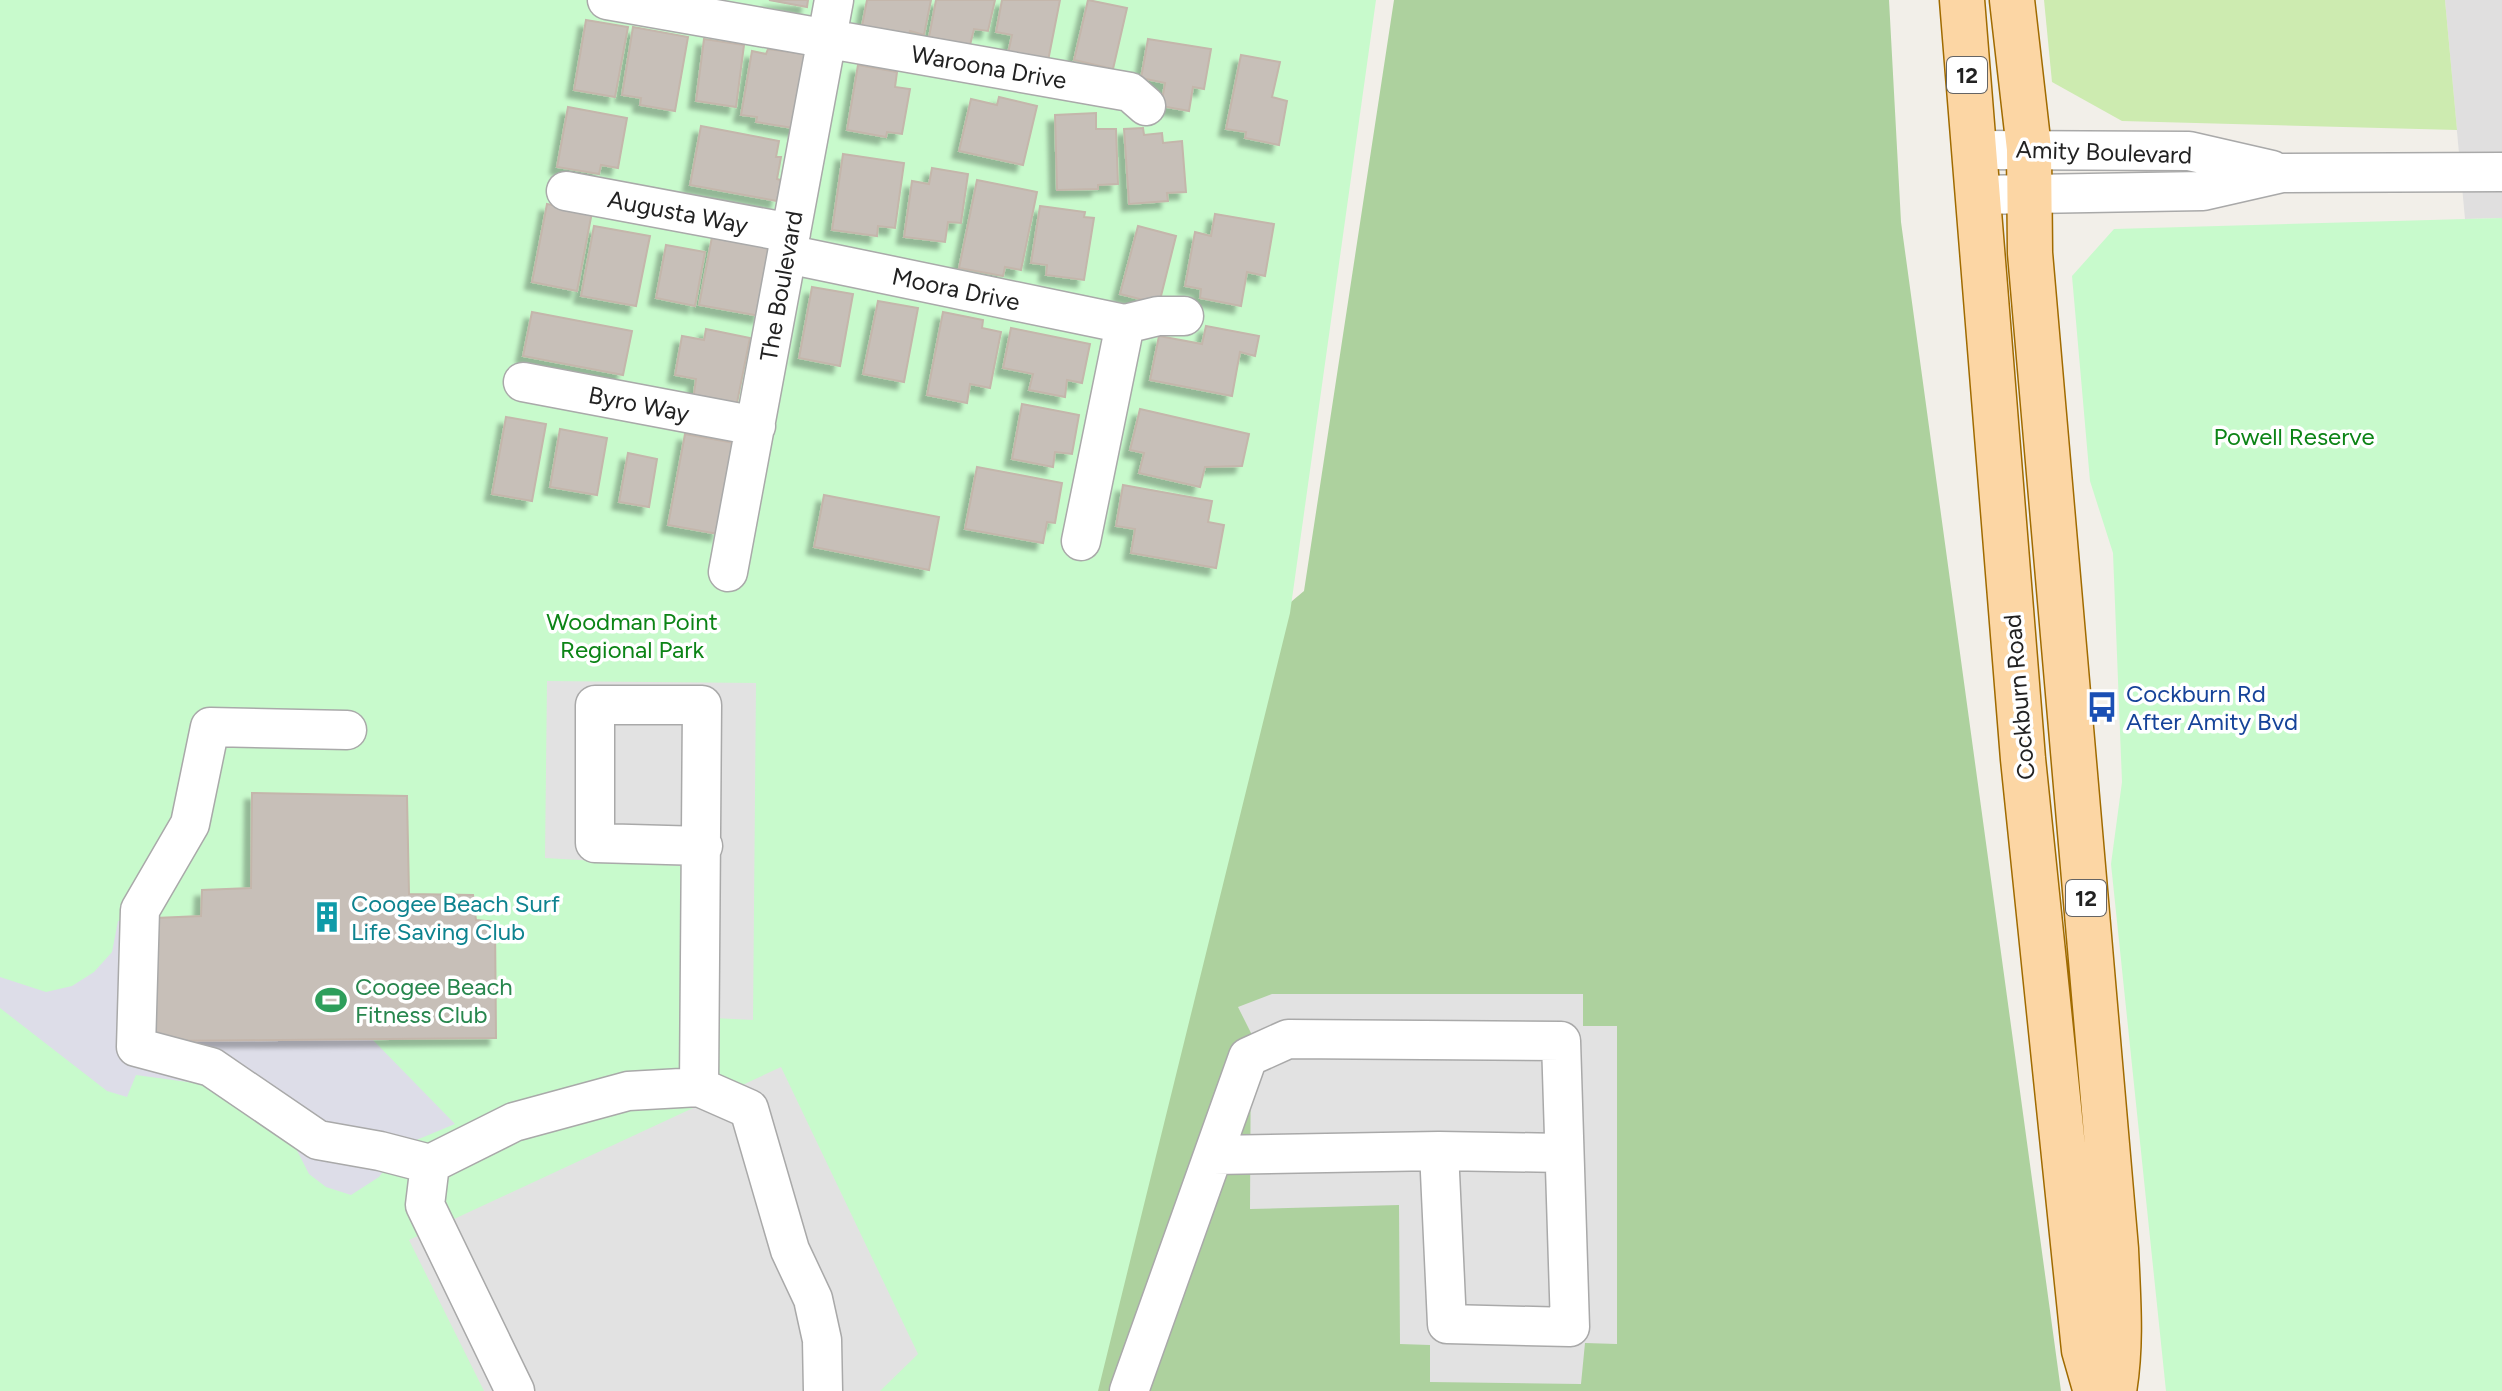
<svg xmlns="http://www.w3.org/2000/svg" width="2502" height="1391" font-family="Figtree,sans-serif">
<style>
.residential{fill:#e0dfdf}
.grass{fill:#cdebb0}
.forest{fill:#add19e}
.park{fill:#c8facc}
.parking{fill:#e2e2e2}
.plaza{fill:#dddde8}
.building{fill:#c7bfb8;stroke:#c4b6ab;stroke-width:2;filter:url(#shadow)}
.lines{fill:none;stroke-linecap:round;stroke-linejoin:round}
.minor-casing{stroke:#a9a9a9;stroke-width:41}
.major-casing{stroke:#a06b00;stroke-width:47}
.minor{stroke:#fff;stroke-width:38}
.major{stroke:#fcd6a4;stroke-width:44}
.labels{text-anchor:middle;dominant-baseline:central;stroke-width:7;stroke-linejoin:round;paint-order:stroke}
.shield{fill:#fff;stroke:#646464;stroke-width:2}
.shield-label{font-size:22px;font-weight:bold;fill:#222}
.street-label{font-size:24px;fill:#222;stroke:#fff}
.park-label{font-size:24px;fill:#0c8416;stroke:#fff}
.transit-label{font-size:24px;fill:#164399;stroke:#fff;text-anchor:start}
.culture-label{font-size:24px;fill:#0d838f;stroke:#fff;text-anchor:start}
.leisure-label{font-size:24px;fill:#27864d;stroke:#fff;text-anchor:start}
</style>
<defs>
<filter id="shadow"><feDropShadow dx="-7" dy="7" stdDeviation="2" flood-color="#0004"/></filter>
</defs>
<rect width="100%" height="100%" fill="#f2efe9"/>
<path class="residential" d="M2445,0H2502V218L2465,219Z"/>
<path class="grass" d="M2044,0H2445L2457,130L2122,121L2052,82Z"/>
<path class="forest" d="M1394,0H1889L1901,222L2061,1391H959L1193,684L1304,591Z"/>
<path class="park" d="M0,0H1376L1290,613L1098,1391H0Z
M2502,218V1391H2166L2111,864L2122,782L2113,553L2090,481L2072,276L2114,229Z"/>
<path class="parking" d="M547,681L756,683L753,1020L714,1018L716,868L545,858Z
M1272,994H1583V1026H1617V1344L1585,1343L1581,1384L1430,1382V1345L1400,1344L1399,1205L1250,1209L1251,1033L1238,1007Z
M781,1067L918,1354L880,1391H484L409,1240Z"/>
<path class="plaza" d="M156,918L155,1040L372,1039L455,1124L414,1141L396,1155L379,1177L351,1195L326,1187L309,1174L286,1129L202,1084L136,1075L127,1097L107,1091L0,1008V977L46,992L72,986L94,972L112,952L118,921Z"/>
<path class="building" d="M769,0H808L807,7Z
M867,0H931L924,35L910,31L908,40L861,31Z
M936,0H995L988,31L974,29L970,45L929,37Z
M1002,0H1060L1048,61L1008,53L1012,35L996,32Z
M1088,0L1127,8L1113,69L1074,60Z
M586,20L628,27L615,97L574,90Z
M633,27L688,37L675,111L640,105L641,98L622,95Z
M704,39L744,45L736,107L696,101Z
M1148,39L1211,49L1204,89L1193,87L1189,111L1161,106L1165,83L1141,78Z
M768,49L811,55L799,129L756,122L757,117L741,115L752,51L766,54Z
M1241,55L1280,62L1272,97L1287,101L1279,145L1245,138L1246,132L1226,129Z
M858,65L897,72L895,87L910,89L902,134L887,132L886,137L847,130Z
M999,97L1037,106L1023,165L959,151L971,99L997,105Z
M568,107L627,118L618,168L601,165L599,174L557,167Z
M1096,113V129H1116L1118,184L1098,185V189L1057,190L1055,115Z
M701,126L779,141L776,157H781L777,179L781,180L777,201L690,185Z
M1143,128L1144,135L1162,133L1163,143L1182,141L1186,192L1167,193L1168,201L1129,204L1124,129Z
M843,154L904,163L895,228L878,226L877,236L832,230Z
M932,168L968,174L961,223L948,222L945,242L904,237L912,181L929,184Z
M977,180L1037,192L1021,270L1005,267L1003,276L959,268Z
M547,204L592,212L577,291L532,282Z
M1040,206L1085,212L1084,217L1094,218L1084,280L1046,275L1047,265L1031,263Z
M1215,214L1274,224L1265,276L1247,272L1241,306L1200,298L1201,289L1185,286L1195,232L1211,236Z
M594,226L650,236L636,306L581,296Z
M1138,226L1176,236L1159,304L1120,294Z
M712,237L774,249L760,316L699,305Z
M666,245L705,252L695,306L656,298Z
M812,287L853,294L840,366L799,358Z
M878,301L918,308L904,382L863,374Z
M532,312L632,331L623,375L523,356Z
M943,312L983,320L982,328L1001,332L990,388L970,384L967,403L927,395Z
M1206,326L1259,336L1255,356L1240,352L1232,396L1150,380L1159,336L1202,344Z
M1011,328L1090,344L1082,383L1067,380L1065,397L1029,390L1033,374L1003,368Z
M706,329L750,338L736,408L693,400L696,379L675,375L682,336L704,340Z
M1022,404L1079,415L1072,454L1055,452L1053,467L1012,459Z
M1140,409L1249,434L1242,466L1205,467L1200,487L1139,473L1144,453L1130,450Z
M506,417L546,424L532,501L492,494Z
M560,429L607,438L597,495L550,487Z
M685,434L734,443L718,534L668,525Z
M628,453L657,459L649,507L619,502Z
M977,467L1062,483L1055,523L1047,522L1043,543L965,529Z
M1123,485L1212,501L1208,522L1224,525L1216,568L1131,553L1135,529L1116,526Z
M824,495L939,517L929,570L814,547Z
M252,793L407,796L409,894L473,895L476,920L495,922L496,1038L155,1041L156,918L201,916L202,890L251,888Z"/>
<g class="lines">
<defs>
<path id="minor" d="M607,0L1130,92L1146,106
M1972,150L2189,151L2272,170
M566,191L791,233
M1976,195L2203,191L2282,173L2502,172
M787,254L1125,324L1081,541
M1125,324L1158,316H1184
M523,382L756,426
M728,572L834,0
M347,730L210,727L190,824L140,910L136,1047L211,1067L318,1140L380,1151L430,1164
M699,1087L702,705H595V843L703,846
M1439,1151L1563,1153
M515,1391L425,1205L430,1164L514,1122L628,1091L699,1087L749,1109L790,1250L813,1299L822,1340L823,1391
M1129,1391L1248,1057L1288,1039L1561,1041L1570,1327L1447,1324L1439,1151L1214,1155"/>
<path id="major" d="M1962,0L2023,759L2084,1350L2094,1385L2098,1391
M2012,0L2029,149L2030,253L2116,1249C2118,1297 2122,1344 2114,1391"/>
</defs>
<use href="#minor" class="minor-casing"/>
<use href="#major" class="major-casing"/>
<use href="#minor" class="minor"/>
<use href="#major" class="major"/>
</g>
<defs>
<symbol id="bus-bare" viewBox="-9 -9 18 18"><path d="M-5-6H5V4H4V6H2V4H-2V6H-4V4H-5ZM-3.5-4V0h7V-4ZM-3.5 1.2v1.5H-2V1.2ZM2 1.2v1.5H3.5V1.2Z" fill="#1a4fb4" stroke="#fff" stroke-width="2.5" paint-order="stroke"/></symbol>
<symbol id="building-bare" viewBox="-9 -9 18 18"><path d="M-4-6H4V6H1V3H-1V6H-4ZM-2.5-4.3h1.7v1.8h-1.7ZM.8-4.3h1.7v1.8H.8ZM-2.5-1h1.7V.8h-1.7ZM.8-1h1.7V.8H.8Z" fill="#0f9aa8" stroke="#fff" stroke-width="2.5" paint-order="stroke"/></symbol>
<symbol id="stadium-bare" viewBox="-9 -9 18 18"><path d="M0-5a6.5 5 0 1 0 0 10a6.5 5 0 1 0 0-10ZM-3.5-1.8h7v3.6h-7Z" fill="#2e9e5b" stroke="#fff" stroke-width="2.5" paint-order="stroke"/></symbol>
</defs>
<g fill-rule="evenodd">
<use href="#bus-bare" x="2080" y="685" width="44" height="44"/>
<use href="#building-bare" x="305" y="895" width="44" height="44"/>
<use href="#stadium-bare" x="309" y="978" width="44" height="44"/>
</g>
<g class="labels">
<g class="shield">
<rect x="1947" y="57" width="40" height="36" rx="6"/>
<rect x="2066" y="880" width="40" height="36" rx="6"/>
</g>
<g class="shield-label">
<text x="1967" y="75">12</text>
<text x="2086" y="898">12</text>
</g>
<g class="street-label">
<text transform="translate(989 67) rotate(10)">Waroona Drive</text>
<text transform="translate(2104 152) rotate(2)">Amity Boulevard</text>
<text transform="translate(678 212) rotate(11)">Augusta Way</text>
<text transform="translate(781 286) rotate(-80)">The Boulevard</text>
<text transform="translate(956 289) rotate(12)">Moora Drive</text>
<text transform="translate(639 404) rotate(11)">Byro Way</text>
<text transform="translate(2019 697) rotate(-95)">Cockburn Road</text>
</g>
<g class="park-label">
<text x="2294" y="436">Powell Reserve</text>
<text x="632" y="621">Woodman Point<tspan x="632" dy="28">Regional Park</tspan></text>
</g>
<g class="transit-label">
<text x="2126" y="693">Cockburn Rd<tspan x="2126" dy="28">After Amity Bvd</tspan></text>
</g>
<g class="culture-label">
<text x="351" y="903">Coogee Beach Surf<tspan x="351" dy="28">Life Saving Club</tspan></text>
</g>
<g class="leisure-label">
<text x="355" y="986">Coogee Beach<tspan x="355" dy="28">Fitness Club</tspan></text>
</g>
</g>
</svg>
